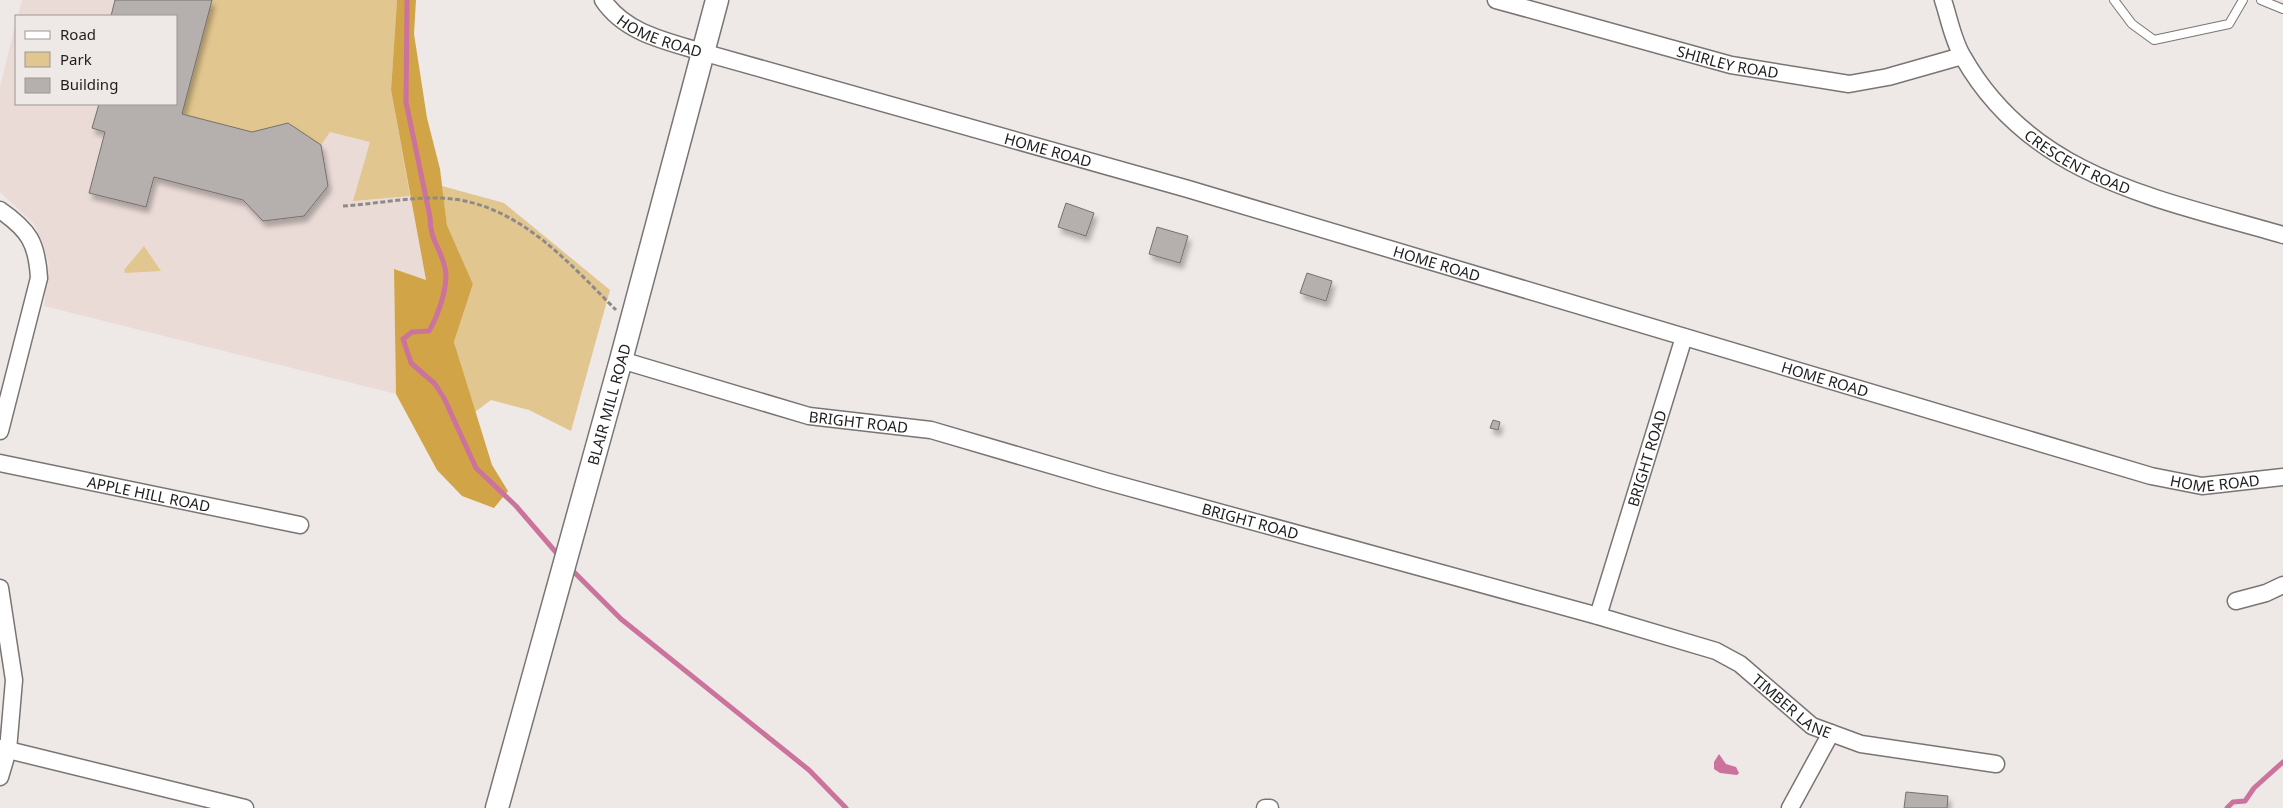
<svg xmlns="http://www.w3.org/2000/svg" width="2283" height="808" font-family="'Noto Sans',sans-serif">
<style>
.built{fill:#eadbd7}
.green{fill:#e2c68f}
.forest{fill:#d1a547}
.water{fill:#cb729d}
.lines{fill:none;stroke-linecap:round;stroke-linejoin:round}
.stream{stroke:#cb729d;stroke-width:5}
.building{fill:#b5b0ad;stroke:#74706d;filter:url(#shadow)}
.lane-casing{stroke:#7a7573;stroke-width:10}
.street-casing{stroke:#7a7573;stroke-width:19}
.secondary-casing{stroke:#7a7573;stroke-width:25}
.path{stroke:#8e8a89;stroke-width:3;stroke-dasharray:5 2.5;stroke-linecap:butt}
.lane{stroke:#fff;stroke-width:8}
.street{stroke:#fff;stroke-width:16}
.secondary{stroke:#fff;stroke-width:22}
.labels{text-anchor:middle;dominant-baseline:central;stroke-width:4;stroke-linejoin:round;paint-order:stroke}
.street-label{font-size:15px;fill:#1f1d1d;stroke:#eee8e6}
</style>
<defs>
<filter id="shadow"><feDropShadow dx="3" dy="5.5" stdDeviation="2.5" flood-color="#0004"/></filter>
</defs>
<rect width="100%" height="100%" fill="#eee8e6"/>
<path class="built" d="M22,0H397L391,90L426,280L394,269L396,394L44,306L49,264L43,243L34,224L0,192V87L16,22V104H176V16H18Z"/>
<path class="green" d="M212,0H397L391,90L410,196L353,201L370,142L330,132L321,145L252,132L182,114Z
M442,186L504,203L610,290L571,431L529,410L491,400L475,412L454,342L473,284L447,225Z
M144,246L161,271L125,273L124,270Z"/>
<path class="forest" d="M397,0H416L414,34L427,118L440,169L447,225L473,284L454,342L492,465L508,491L494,508L462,496L437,470L396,394L394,269L426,280L391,90Z"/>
<path class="water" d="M1719,754L1726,764L1736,767L1739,773L1737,775L1720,773L1714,769V762Z"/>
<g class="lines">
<path class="stream" d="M407,0L406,102L430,217C430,241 440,246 445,268C449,285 438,316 429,331L412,332L403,339L411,363L435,384L444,398L476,468L516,506L560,557
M571,569L621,619L809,770L846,808
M2227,808L2233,802L2245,801L2254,788L2283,762"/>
</g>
<path class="building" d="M115,0H212L182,114L252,132L288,123L321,145L328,186L304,216L263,221L243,200L154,177L146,207L89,193L105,132L92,128L99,104H176V16H111Z
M1066,203L1094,213L1086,236L1058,227Z
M1157,227L1188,236L1180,263L1149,254Z
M1307,273L1332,281L1326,301L1300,293Z
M1493,420L1500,422L1498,430L1490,428Z
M1906,792L1948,796L1947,808H1904Z"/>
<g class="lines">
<defs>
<path id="lane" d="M2114,0L2132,24L2154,40L2229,24L2243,0
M2261,0L2283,9"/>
<g id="street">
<path id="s1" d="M603,0C625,33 666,41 702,52L1188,189L2151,476L2202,486L2283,477"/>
<path id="s2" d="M1496,0L1731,65L1849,84L1888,77L1962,56"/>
<path id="s3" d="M1943,0C1949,18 1953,41 1963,57C2032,179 2161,199 2283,235"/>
<path d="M0,210C29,230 37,243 39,278L0,431"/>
<path id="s4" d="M621,360L809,416L931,430L1105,481L1598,616L1716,651L1740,664L1812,726L1861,744L1996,764"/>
<path id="s5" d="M0,463L300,525"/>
<path d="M0,588L14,680L8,750L0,777"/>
<path d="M2236,601L2266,593L2283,585"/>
<path id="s6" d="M1598,616L1684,337"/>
<path d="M0,748L245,808"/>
<path d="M1265,808H1270"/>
<path d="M1790,808L1831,733"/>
</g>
<g id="secondary">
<path id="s7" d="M497,808L621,360L717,0"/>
</g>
</defs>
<use href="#lane" class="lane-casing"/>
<use href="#street" class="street-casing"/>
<use href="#secondary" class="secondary-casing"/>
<path class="path" d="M343,206C375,204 409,197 441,198C516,201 567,261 616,310"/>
<use href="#lane" class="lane"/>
<use href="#street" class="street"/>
<use href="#secondary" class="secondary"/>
</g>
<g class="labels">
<g class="street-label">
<text stroke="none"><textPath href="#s1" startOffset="69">HOME ROAD</textPath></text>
<text stroke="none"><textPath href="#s2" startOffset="240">SHIRLEY ROAD</textPath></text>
<text stroke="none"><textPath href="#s1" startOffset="474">HOME ROAD</textPath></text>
<text stroke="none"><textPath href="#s3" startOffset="219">CRESCENT ROAD</textPath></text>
<text stroke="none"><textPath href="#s1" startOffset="879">HOME ROAD</textPath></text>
<text stroke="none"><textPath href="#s1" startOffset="1284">HOME ROAD</textPath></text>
<text stroke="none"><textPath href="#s7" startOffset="419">BLAIR MILL ROAD</textPath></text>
<text stroke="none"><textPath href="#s4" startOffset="246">BRIGHT ROAD</textPath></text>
<text stroke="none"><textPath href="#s6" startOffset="165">BRIGHT ROAD</textPath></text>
<text stroke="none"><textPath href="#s1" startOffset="1689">HOME ROAD</textPath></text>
<text stroke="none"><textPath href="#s5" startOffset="152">APPLE HILL ROAD</textPath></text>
<text stroke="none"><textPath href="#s4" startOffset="651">BRIGHT ROAD</textPath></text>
<text stroke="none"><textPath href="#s4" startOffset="1229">TIMBER LANE</textPath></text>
</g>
</g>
<rect x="15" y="15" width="162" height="90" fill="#eee8e6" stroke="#9b9796"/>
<rect x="25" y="31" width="25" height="8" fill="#ffffff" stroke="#9b9796"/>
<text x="60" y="40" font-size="15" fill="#1f1d1d">Road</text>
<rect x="25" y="52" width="25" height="15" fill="#e2c68f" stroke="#9b9796"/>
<text x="60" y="65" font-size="15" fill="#1f1d1d">Park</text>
<rect x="25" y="78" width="25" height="15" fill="#b5b0ad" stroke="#9b9796"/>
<text x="60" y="90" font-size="15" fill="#1f1d1d">Building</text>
</svg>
